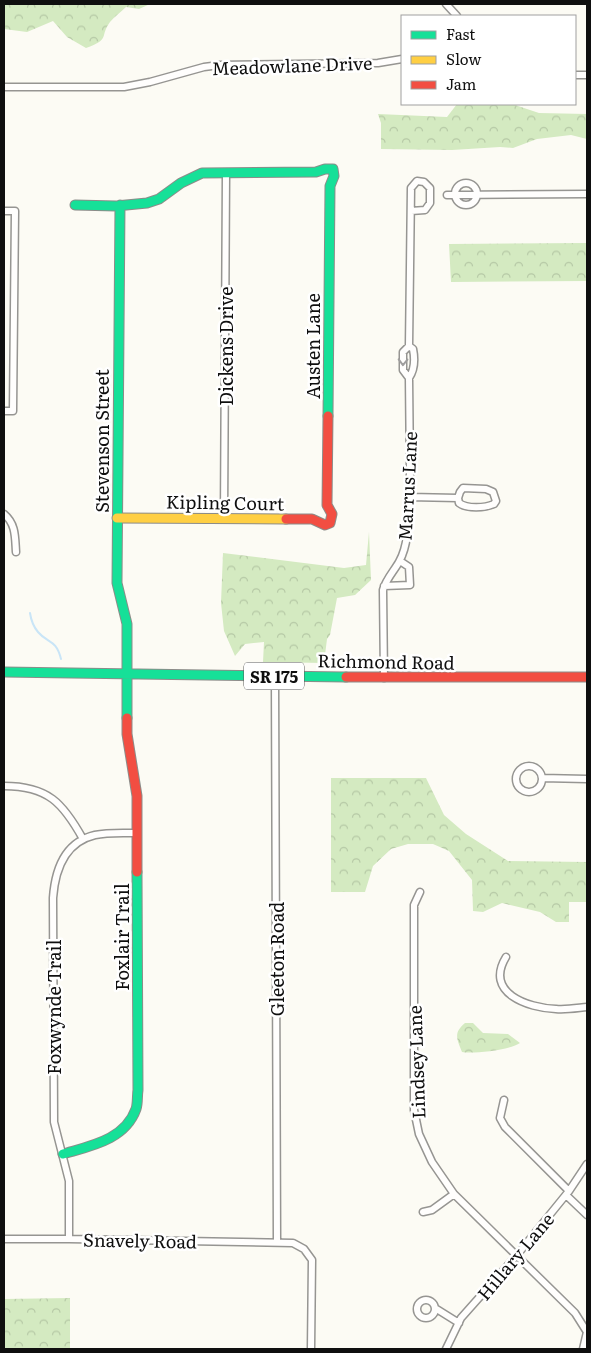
<svg xmlns="http://www.w3.org/2000/svg" width="591" height="1353" font-family="Literata,serif">
<style>
.forest{fill:url(#forest-crowns)}
.lines{fill:none;stroke-linecap:round;stroke-linejoin:round}
.stream{stroke:#c9e5f7;stroke-width:2}
.street-casing{stroke:#969592;stroke-width:9}
.fast-casing{stroke:#8c8c89;stroke-width:11}
.slow-casing{stroke:#8c8c89;stroke-width:11}
.jam-casing{stroke:#8c8c89;stroke-width:11}
.street{stroke:#fffefd;stroke-width:6}
.fast{stroke:#16e098;stroke-width:9}
.slow{stroke:#ffcf43;stroke-width:9}
.jam{stroke:#f24e42;stroke-width:9}
.oneway{stroke:#9f9e9e}
.labels{text-anchor:middle;dominant-baseline:central;stroke-width:5;stroke-linejoin:round;paint-order:stroke}
.shield{fill:#fff;stroke:#575757;stroke-width:1}
.shield-label{font-size:16px;font-weight:bold;fill:#0f0f0f}
.street-label{font-size:18px;fill:#0f0f0f;stroke:#fff}
</style>
<defs>
<pattern id="forest-crowns" width="20" height="18" patternUnits="userSpaceOnUse" patternTransform="scale(1.25)"><rect width="20" height="18" fill="#d4eac1"/><path d="M2 6a3 3 0 1 1 6 0M12 15a3 3 0 1 1 6 0" fill="none" stroke="#b5c8a5"/></pattern>
</defs>
<rect width="100%" height="100%" fill="#fcfbf4"/>
<path class="forest" d="M4,4H77L79,5L150,4L139,9L126,7C121,12 114,17 110,22C99,37 111,39 86,48L67,37L53,21L27,32L4,29Z
M457,104H512L539,113L587,114V139L571,135L537,139L513,148L500,147L452,150L381,149V123L378,114L447,117Z
M587,243V281L451,282L449,244Z
M369,532L371,580L355,595L337,598L330,635L327,639L324,663L263,662L264,642L245,644L235,656L224,631L221,603L223,553L344,568L366,565Z
M331,778H426L444,815L466,834L508,861L587,862V902H569V922H556L540,912L502,903L483,912L473,911L472,880L449,851L433,844H408L391,849L373,866L365,892H331Z
M465,1023H473L483,1033L508,1034L520,1043C510,1050 473,1054 462,1052C457,1039 453,1033 465,1023Z
M70,1298V1349H4V1299Z"/>
<g class="lines">
<path class="stream" d="M30,613C31,620 33,626 38,632C48,644 56,639 61,659"/>
<defs>
<path id="street" d="M446,4L457,16
M575,75H587
M4,87H124L150,82L204,67L220,65L378,63L402,59
M455 194a11 11 0 1 1 22 0a11 11 0 1 1-22 0Z
M447,195L587,194
M4,211H15L13,411H4
M409,346L411,188L417,181L424,182L430,188V203L425,210L411,211
M409,497L458,498L459,503C467,509 485,508 494,504L496,501L493,492L486,489L463,488L460,492L458,498
M4,514C16,524 15,537 16,552
M224,518L226,173
M384,586L410,585L409,567L400,561
M275,676L277,1242
M384,678L383,590C386,579 394,571 399,562C404,553 406,544 407,535L410,473L409,378C415,369 415,359 413,349L409,346L403,352V370L409,378
M516 779a13 13 0 1 1 26 0a13 13 0 1 1-26 0Z
M542,778L587,779
M4,786C48,786 63,803 83,839
M420,892L414,905V1110L419,1134L432,1162L454,1194L575,1313L587,1332L583,1349
M506,957C484,993 528,1008 556,1009C566,1010 577,1008 587,1007
M504,1100L500,1118L505,1127L569,1191
M566,1195L587,1215
M423,1212L432,1210L454,1194
M4,1239H69L293,1243L304,1249L312,1260L311,1349
M69,1239V1181L54,1122L53,898C55,870 65,842 95,835C108,832 123,833 137,833
M417 1309a9 9 0 1 1 18 0a9 9 0 1 1-18 0Z
M435,1308L459,1323
M446,1349L461,1318L517,1255L569,1191L587,1164"/>
<path id="fast" d="M75,205L116,206L147,203L159,199L181,183L202,173L316,172L325,169H333L334,176L330,186L328,416
M120,205L117,583L127,624V718
M4,672L346,677
M63,1154C90,1146 125,1140 136,1109C138,1103 137,1096 138,1090L137,872"/>
<path id="slow" d="M117,518L286,519"/>
<path id="jam" d="M286,519H312L325,525L330,523L332,514L327,505L328,416
M346,677H587
M127,718V734L137,796V872"/>
</defs>
<use href="#street" class="street-casing"/>
<use href="#fast" class="fast-casing"/>
<use href="#slow" class="slow-casing"/>
<use href="#jam" class="jam-casing"/>
<use href="#street" class="street"/>
<use href="#fast" class="fast"/>
<use href="#slow" class="slow"/>
<use href="#jam" class="jam"/>
</g>
<defs><path id="oneway-chevron" d="M-2-3.5L2.5 0L-2 3.5" fill="none" stroke-width="1.6" stroke-linecap="round" stroke-linejoin="round" transform="scale(1.25)"/></defs>
<use class="oneway" href="#oneway-chevron" transform="translate(403 362) rotate(91)"/>
<g class="labels">
<rect class="shield" x="244" y="662.5" width="60" height="27" rx="4"/>
<g class="shield-label">
<text x="274" y="676">SR 175</text>
</g>
<g class="street-label">
<text transform="translate(292 65) rotate(-2)">Meadowlane Drive</text>
<text transform="translate(225 346) rotate(-90)">Dickens Drive</text>
<text transform="translate(312 346) rotate(-90)">Austen Lane</text>
<text transform="translate(101 441) rotate(-90)">Stevenson Street</text>
<text transform="translate(407 486) rotate(-87)">Marrus Lane</text>
<text transform="translate(225 502) rotate(1)">Kipling Court</text>
<text transform="translate(386 661) rotate(1)">Richmond Road</text>
<text transform="translate(121 937) rotate(-90)">Foxlair Trail</text>
<text transform="translate(276 959) rotate(-90)">Gleeton Road</text>
<text transform="translate(53 1007) rotate(-90)">Foxwynde Trail</text>
<text transform="translate(416 1062) rotate(-92)">Lindsey Lane</text>
<text transform="translate(140 1240) rotate(1)">Snavely Road</text>
<text transform="translate(515 1256) rotate(-50)">Hillary Lane</text>
</g>
</g>
<rect width="591" height="1353" fill="none" stroke="#0f0f0f" stroke-width="10"/>
<rect x="401" y="15" width="175" height="90" fill="#ffffff" stroke="#9f9f9f"/>
<rect x="411" y="31" width="25" height="8" fill="#16e098" stroke="#9f9f9f"/>
<text x="446" y="40" font-size="15" fill="#0f0f0f">Fast</text>
<rect x="411" y="56" width="25" height="8" fill="#ffcf43" stroke="#9f9f9f"/>
<text x="446" y="65" font-size="15" fill="#0f0f0f">Slow</text>
<rect x="411" y="81" width="25" height="8" fill="#f24e42" stroke="#9f9f9f"/>
<text x="446" y="90" font-size="15" fill="#0f0f0f">Jam</text>
</svg>
